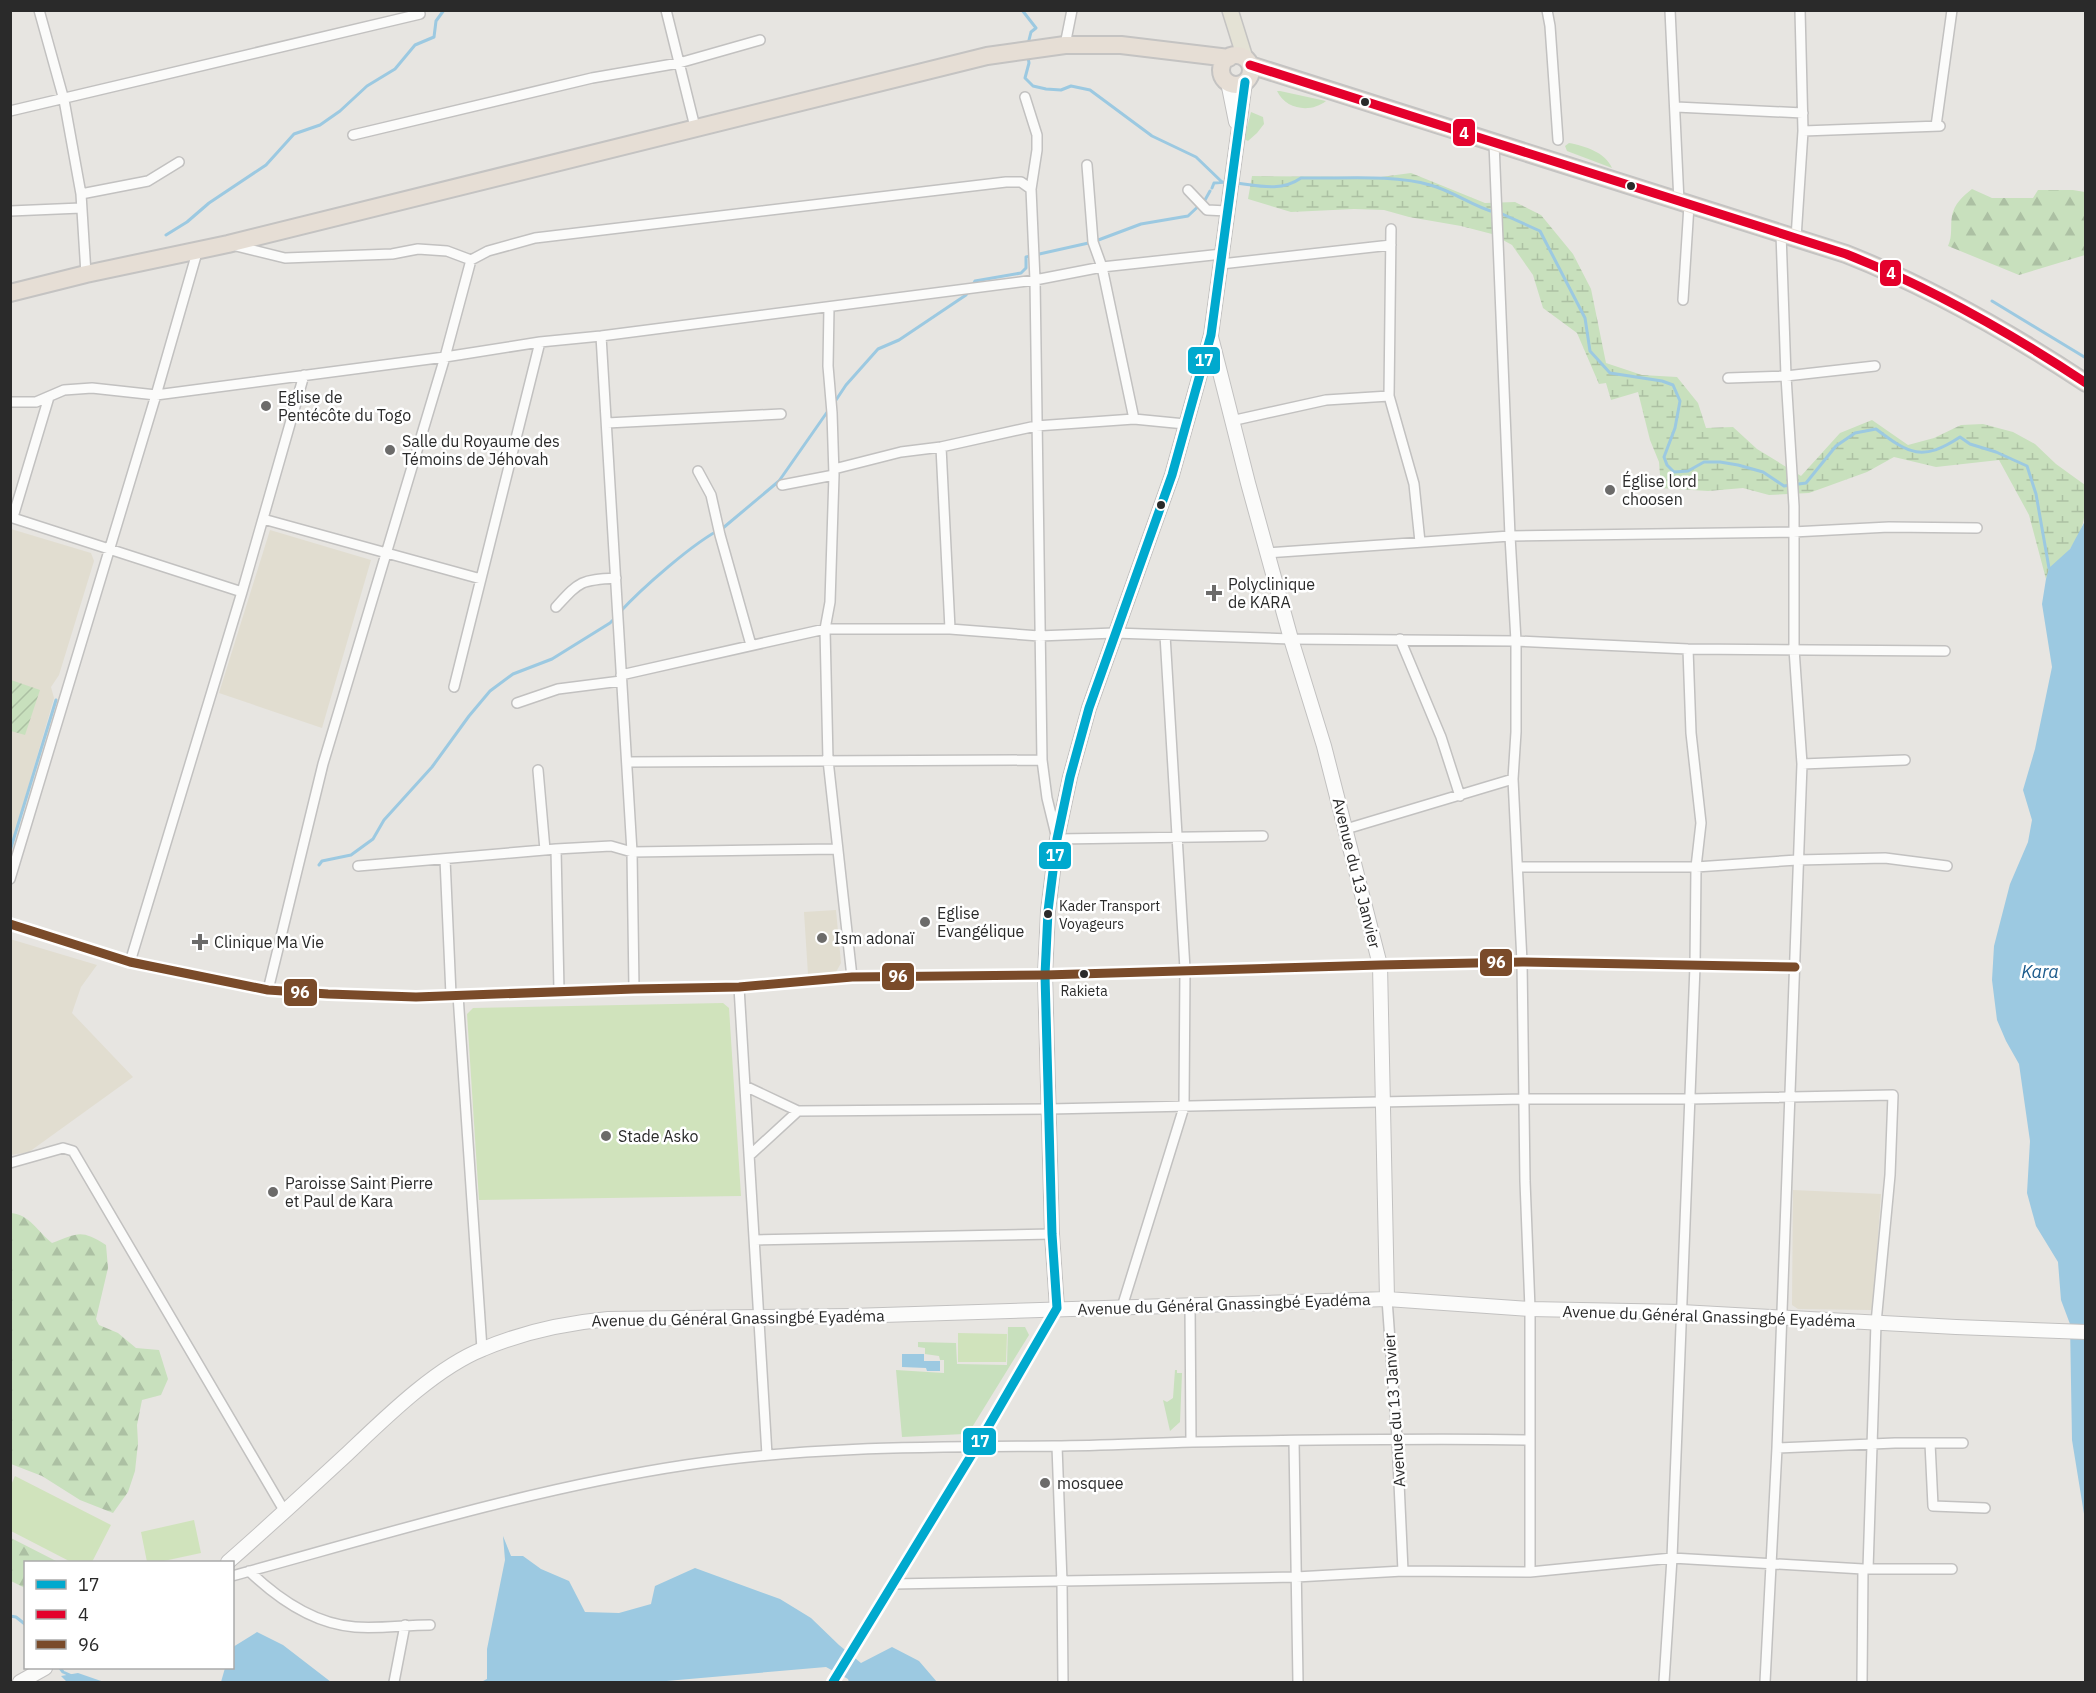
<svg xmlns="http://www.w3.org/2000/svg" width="2096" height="1693" font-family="'IBM Plex Sans',sans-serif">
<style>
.education{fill:#e1ddd0}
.grass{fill:#c8e0bd}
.forest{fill:url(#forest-firs)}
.wetland{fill:url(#wetland-marsh)}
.garden{fill:url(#garden-furrows)}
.pitch{fill:#d0e3bc}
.water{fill:#9cc9e1}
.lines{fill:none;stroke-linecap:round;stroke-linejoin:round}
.stream{stroke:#9cc9e1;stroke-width:3}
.street-casing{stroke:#c2c1c0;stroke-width:12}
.secondary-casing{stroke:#c2c1c0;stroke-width:16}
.primary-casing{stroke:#c4c3c2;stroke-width:18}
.highway-casing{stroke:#c4c3c2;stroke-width:20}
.street{stroke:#fbfbfa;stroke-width:9}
.secondary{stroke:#fbfbfa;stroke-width:14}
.primary{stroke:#e4e2d5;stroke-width:15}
.highway{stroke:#e6ded5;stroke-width:16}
.bus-1-casing{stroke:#fff;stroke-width:14}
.bus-2-casing{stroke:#fff;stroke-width:14}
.bus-3-casing{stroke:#fff;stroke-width:14}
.bus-1{stroke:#00a9ce;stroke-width:9}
.bus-2{stroke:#e4002b;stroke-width:9}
.bus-3{stroke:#7a4b2a;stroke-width:9}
.bus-dot{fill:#2a2a2a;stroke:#fff;stroke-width:2}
.poi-dot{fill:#6c6b6a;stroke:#fff;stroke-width:2}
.labels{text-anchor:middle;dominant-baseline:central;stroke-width:5;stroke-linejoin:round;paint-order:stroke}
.bus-label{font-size:14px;fill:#2a2a2a;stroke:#fff;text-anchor:start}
.poi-label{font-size:16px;fill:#2a2a2a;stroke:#fff;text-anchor:start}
.street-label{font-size:16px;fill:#2a2a2a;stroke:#fff}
.water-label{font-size:18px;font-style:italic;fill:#1c5b8c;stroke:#fff}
.line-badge{stroke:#fff;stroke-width:2}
.badge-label{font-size:16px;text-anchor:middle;font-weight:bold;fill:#fff}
</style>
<defs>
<pattern id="forest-firs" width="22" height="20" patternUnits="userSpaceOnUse" patternTransform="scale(1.5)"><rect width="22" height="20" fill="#c8e0bd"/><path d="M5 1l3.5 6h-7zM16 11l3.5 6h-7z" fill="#acc0a3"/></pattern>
<pattern id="wetland-marsh" width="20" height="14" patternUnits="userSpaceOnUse" patternTransform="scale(1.5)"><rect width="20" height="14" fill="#c8e0bd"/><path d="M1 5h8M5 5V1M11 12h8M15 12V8" fill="none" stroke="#acc0a3"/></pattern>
<pattern id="garden-furrows" width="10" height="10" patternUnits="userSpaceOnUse" patternTransform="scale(1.5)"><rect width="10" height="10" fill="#c8e0bd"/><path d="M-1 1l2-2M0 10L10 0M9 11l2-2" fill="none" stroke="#acc0a3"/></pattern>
</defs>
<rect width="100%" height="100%" fill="#e7e5e1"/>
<path class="education" d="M11,529L91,553L94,561L59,675L51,687L54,698L11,846Z
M270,530L371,560L322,728L219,693Z
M836,910L841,963L836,972L808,974L804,912Z
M10,939L97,965L81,987L72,1013L133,1077L29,1152L11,1155Z
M1793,1190L1881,1194L1873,1310L1798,1309L1792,1305Z"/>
<path class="grass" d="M1277,91H1280L1326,101C1311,113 1286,110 1277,91Z
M1251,112L1263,117L1264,124L1257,133L1248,141L1244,139Z
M1569,143C1585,146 1605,152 1612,168L1567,151L1565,146Z
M1008,1327H1025L1029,1335L971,1429L964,1434L902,1437L896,1370L944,1373V1360H940L939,1356L925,1354V1348L918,1347V1342L956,1343L957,1364L1007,1365Z
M1175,1370H1177V1373H1182L1180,1422L1170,1431L1163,1400L1167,1402L1173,1398Z"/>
<path class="forest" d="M1972,189L1992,198H2033L2038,190H2073L2085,192V255L2019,275L1948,246C1953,235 1950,227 1952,216C1954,204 1963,196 1972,189Z
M11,1213C29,1214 38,1232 52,1243C78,1233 81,1229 106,1245L108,1268L96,1319L99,1325L118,1333L136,1348L159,1350L168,1379L161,1395L142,1400L137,1425L138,1443L135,1471L128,1492L113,1513L80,1500L42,1476L11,1464Z
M10,1539L11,1538L58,1562H26L25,1588L11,1581Z"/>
<path class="wetland" d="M1411,173L1485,203L1515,202L1541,215L1573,254L1591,289L1606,363L1642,375L1677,377L1698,403L1706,428L1733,427L1757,449L1801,476L1840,433L1872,420L1908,445L1934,438L1961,425L1983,424L2013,432L2035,444L2056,464L2085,485C2085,511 2087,527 2070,549C2060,562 2051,563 2046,579L2029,515L1999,460L1936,467L1894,457L1867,472L1809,493L1769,495L1743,488L1708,491L1661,488L1659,462L1650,440L1638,392L1611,400L1606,383L1599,384L1577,333L1543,308L1533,275L1512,245L1492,234L1461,226L1409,217L1384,210L1354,209L1291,212L1248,199L1252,176L1381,177Z"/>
<path class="garden" d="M11,680L40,690L25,735L11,731Z"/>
<path class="pitch" d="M723,1003L729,1008L741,1196L479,1200L467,1014L473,1008Z
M958,1333L1007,1334L1006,1362H958Z
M15,1476L111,1525L92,1562H71L11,1531V1485Z
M194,1520L201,1553L159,1562H147L141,1532Z"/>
<path class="water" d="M2085,521V1520L2072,1440L2070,1324L2061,1300L2058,1262L2036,1226L2027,1193L2030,1141L2019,1064L2006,1041L1997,1020L1992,980L1994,946L2010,884L2028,842L2032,820L2023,790L2035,749L2052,667L2042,604L2046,579L2049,568L2070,549Z
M902,1354H924V1361H940V1371H927L926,1368L902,1367Z
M503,1536L511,1556H523L541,1569L569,1581L585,1612L619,1613L651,1604L655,1586L695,1568L780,1599L811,1618L839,1645L861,1663L892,1647L919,1661L937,1682H849L848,1679L826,1667L655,1682H481L487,1679V1649L505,1560Z
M257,1632L283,1645L331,1682H221L225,1668H232L233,1647Z
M78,1673L104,1682H67L61,1676Z"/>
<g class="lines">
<path class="stream" d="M1022,10L1036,28L1031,32L1028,44
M1028,57L1029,63L1025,78L1033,86L1046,89L1061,90L1071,86L1090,90L1152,136L1196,157L1222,182
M1236,183C1259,186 1281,192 1301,178C1340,179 1393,174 1430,185C1453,191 1472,206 1494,212
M1212,188L1214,183L1227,182
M1500,213L1540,231L1585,318L1590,351L1610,373L1662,381L1673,385L1680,401L1675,428L1664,457L1667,465L1674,472L1688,471L1704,462H1720L1738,465L1763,472L1784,486L1806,483L1836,446L1855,433L1876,429C1909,454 1922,462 1960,437L1970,444L1996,452L2027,466L2036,494L2049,568
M166,235L187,222L209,203L266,165L294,134L320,125L340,111L367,86L395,69L415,45L434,37L436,21L444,10
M973,285L975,281L1021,273L1026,268V257L1093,242L1141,224L1188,216L1205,200L1210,191
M1992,301L2086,358
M834,403L846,385L878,349L899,340L966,295L969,290
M619,613C641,589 695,541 723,528L779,481L830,408
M10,851L56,700
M319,865L322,861L351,855L373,839L384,820L432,767L469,716L490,691L513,674L552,659L610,623L615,618
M10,1616L16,1617L26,1625
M60,1668L63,1672L72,1676"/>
<defs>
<path id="street" d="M39,10L64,100L81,194L86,274
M666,10L695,127
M1547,10L1550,26L1558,140
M1670,10L1679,202
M1065,45L1072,10
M1025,97L1037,135V150L1031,189L1035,280L1042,760L1047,798L1057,839L1263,836
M1676,107L1803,113
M10,111L420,14L419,10
M1936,126L1952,10
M1803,131L1940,126
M353,135L592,78L679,63L760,40
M1494,143L1510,536L1516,641V732L1513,779L1522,962L1525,1181L1530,1309V1572
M1087,165L1093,242L1102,267L1134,419
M1188,190L1207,210L1227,211
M81,194L148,181L179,162
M10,211L81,208
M1391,229L1389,396L1414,484L1420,542
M1796,238L1803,131L1800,10
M236,246L285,258L392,254L418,249L447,251L471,260L488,251L535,238L1006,182H1021L1031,189
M1221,264L1391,245
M1683,300L1689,205
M829,307L828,366L832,413L834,475L830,602L825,629L828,760L852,977
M601,336L632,852L634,989
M1728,378L1786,376L1875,366
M10,402H36L64,390L92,388L156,395L445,357L540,342L601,336L1035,280L1102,267L1222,254
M1231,421L1326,400L1389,396
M607,423L781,414
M941,447L950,629
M834,469L901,452L941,447L1036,426L1134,419L1185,424
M698,471L711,495L720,535L751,645
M782,485L834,475
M10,517L242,592
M13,517L49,397
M263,519L481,579
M1268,553L1510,536L1793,532L1889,527L1977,528
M556,607C580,581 580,580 616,578
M1400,639L1441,737L1460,796
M621,675L825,629H950L1039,636L1114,633L1291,639L1516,641L1688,649L1945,651
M454,687L540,342
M517,703L558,689L621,681
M627,762L1042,760
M1802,764L1905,760
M538,770L545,850
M1346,829L1513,779
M556,849L559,991
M445,859L451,995
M358,866L556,849L611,846L632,852L837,849
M1519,867H1696L1797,860L1885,858L1947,866
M10,879L156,395L198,249
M10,924L130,962L268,990L328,994L416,997L634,989L739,987L852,977L1045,975L1380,965L1522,962L1795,967
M130,962L242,592L304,375
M739,987L767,1455
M268,990L323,764L445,357L471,260
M458,995L482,1349
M745,1086L798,1111L1049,1109L1525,1099H1689L1893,1095L1890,1175L1876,1323
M749,1156L798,1111
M10,1163L63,1148L73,1151L285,1512
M755,1240L1052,1234
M1387,1299L1397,1438L1403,1571
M1190,1305L1191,1442
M1122,1307L1184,1107L1185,969L1165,635
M1294,1441L1298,1682
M1930,1443L1933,1506L1985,1508
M1057,1446L1062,1582L1063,1682
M1777,1448L1895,1443H1963
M1868,1569L1876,1323
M249,1571C277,1598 314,1624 355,1627C379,1629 405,1625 430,1625
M232,1576C382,1535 533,1488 686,1465C808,1446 932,1447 1054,1446C1101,1446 1147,1443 1193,1442C1305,1440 1417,1438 1529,1440
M892,1584L1296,1577L1403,1571L1530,1572L1672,1558L1863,1569H1952
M394,1682L405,1625
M833,1682L977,1446L1057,1308
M1664,1682L1672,1558L1695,966L1696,867L1701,823L1691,733L1688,649
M1765,1682L1777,1448L1802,764L1794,649V506L1786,376L1781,233
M1862,1682L1863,1569"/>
<path id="secondary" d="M1228,82L1236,122
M1211,337L1248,483L1291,639L1324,746L1380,965L1387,1299
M1057,1308L1052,1234L1045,975L1048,911L1057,839L1070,777L1089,708L1172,475L1211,335L1245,82
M228,1562C268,1527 307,1491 346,1455C384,1419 435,1368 483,1349C523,1332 566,1323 608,1319L851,1316L1387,1299L1530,1309L1681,1312L1956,1327L2086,1332
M20,1682L45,1668"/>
<path id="primary" d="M1230,10L1245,58"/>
<path id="highway" d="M1221 70a15 15 0 1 1 30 0a15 15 0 1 1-30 0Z
M1250,65L1846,254C1932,288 2009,332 2086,383
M10,293L86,274L228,244L987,56L1065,45H1121L1229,58"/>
</defs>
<use href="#street" class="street-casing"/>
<use href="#secondary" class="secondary-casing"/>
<use href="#primary" class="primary-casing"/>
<use href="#highway" class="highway-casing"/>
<use href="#street" class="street"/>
<use href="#secondary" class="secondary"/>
<use href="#primary" class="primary"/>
<use href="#highway" class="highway"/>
<defs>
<path id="bus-1" d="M833,1682L977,1446L1057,1308L1052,1234L1045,975L1048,911L1057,839L1070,777L1089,708L1172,475L1211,335L1245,82"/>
<path id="bus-2" d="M1250,65L1846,254C1932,288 2009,332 2086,383"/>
<path id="bus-3" d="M10,924L130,962L268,990L328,994L416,997L634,989L739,987L852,977L1045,975L1380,965L1522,962L1795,967"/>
</defs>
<use href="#bus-1" class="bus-1-casing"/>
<use href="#bus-2" class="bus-2-casing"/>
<use href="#bus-3" class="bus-3-casing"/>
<use href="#bus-1" class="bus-1"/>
<use href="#bus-2" class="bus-2"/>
<use href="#bus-3" class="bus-3"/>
</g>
<g class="bus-dot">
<circle cx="1365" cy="102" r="5"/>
<circle cx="1631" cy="186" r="5"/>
<circle cx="1161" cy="505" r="5"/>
<circle cx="1048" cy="914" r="5"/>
<circle cx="1084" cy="974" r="5"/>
</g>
<g class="poi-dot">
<circle cx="266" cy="406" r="6"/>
<circle cx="390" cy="450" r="6"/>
<circle cx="1610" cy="490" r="6"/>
<path d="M1211 584h6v6h6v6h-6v6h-6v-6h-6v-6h6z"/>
<circle cx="925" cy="922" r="6"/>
<circle cx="822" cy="938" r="6"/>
<path d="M197 933h6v6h6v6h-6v6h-6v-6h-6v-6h6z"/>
<circle cx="606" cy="1136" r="6"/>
<circle cx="273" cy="1192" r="6"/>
<circle cx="1045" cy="1483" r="6"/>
</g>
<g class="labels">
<g class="bus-label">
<text x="1059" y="906">Kader Transport<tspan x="1059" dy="18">Voyageurs</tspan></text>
<text x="1084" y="991" text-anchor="middle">Rakieta</text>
</g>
<g class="poi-label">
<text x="278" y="397">Eglise de<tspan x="278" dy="18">Pentécôte du Togo</tspan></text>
<text x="402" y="441">Salle du Royaume des<tspan x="402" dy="18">Témoins de Jéhovah</tspan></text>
<text x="1622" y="481">Église lord<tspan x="1622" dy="18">choosen</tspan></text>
<text x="1228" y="584">Polyclinique<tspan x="1228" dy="18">de KARA</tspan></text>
<text x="937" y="913">Eglise<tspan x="937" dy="18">Evangélique</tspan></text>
<text x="834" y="938">Ism adonaï</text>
<text x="214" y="942">Clinique Ma Vie</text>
<text x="618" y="1136">Stade Asko</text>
<text x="285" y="1183">Paroisse Saint Pierre<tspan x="285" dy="18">et Paul de Kara</tspan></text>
<text x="1057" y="1483">mosquee</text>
</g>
<g class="street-label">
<text transform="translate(1357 873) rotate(76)">Avenue du 13 Janvier</text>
<text transform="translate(1224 1304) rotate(-2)">Avenue du Général Gnassingbé Eyadéma</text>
<text transform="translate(1709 1316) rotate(2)">Avenue du Général Gnassingbé Eyadéma</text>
<text transform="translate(738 1318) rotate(-1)">Avenue du Général Gnassingbé Eyadéma</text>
<text transform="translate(1394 1410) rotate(-94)">Avenue du 13 Janvier</text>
</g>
<g class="water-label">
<text x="2040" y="971">Kara</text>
</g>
</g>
<g class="line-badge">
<rect x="1452" y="118" width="24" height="29" rx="6" fill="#e4002b"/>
<rect x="1879" y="259" width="23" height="28" rx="6" fill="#e4002b"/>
<rect x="1187" y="346" width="34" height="29" rx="6" fill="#00a9ce"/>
<rect x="1038" y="841" width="34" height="29" rx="6" fill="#00a9ce"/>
<rect x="1479" y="948" width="34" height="29" rx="6" fill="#7a4b2a"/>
<rect x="881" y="962" width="34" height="29" rx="6" fill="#7a4b2a"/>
<rect x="283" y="978" width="35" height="29" rx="6" fill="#7a4b2a"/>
<rect x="962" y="1427" width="35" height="29" rx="6" fill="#00a9ce"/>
</g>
<g class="badge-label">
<text x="1464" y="139">4</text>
<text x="1891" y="279">4</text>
<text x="1204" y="366">17</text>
<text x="1055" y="861">17</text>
<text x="1496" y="968">96</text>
<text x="898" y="982">96</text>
<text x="300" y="998">96</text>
<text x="980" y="1447">17</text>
</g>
<rect width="2096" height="1693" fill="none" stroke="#2a2a2a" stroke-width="24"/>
<rect x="24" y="1561" width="210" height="108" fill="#ffffff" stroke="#aaaaaa" stroke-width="1.5"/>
<rect x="36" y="1580" width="30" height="9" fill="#00a9ce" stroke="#aaaaaa" stroke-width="1.5"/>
<text x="78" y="1591" font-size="18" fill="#2a2a2a">17</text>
<rect x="36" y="1610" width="30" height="9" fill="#e4002b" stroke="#aaaaaa" stroke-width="1.5"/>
<text x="78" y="1621" font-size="18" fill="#2a2a2a">4</text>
<rect x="36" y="1640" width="30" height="9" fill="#7a4b2a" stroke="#aaaaaa" stroke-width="1.5"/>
<text x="78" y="1651" font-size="18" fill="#2a2a2a">96</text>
</svg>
